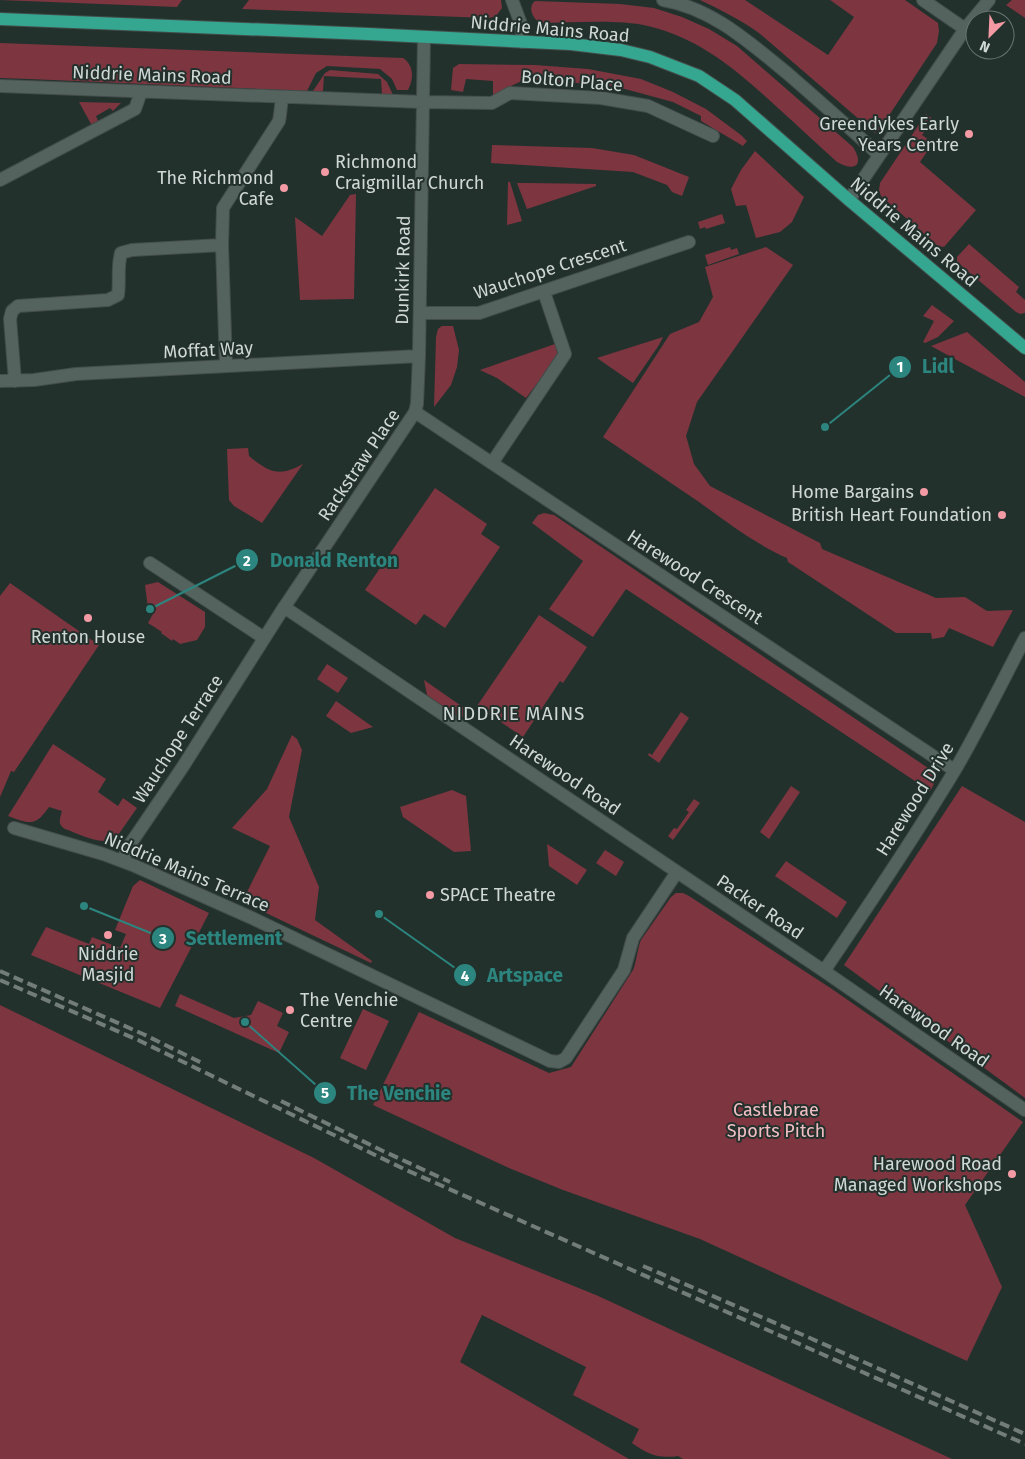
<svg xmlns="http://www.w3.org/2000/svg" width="1025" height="1459" font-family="'Fira Sans',sans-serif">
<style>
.green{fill:#7d3540}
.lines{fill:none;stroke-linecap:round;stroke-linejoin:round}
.minor-casing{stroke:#434e4b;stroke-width:14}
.major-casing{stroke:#434e4b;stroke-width:14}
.minor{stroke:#55635f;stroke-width:12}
.major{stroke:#35a791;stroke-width:12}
.rail{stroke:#727d7a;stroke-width:4;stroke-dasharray:10 5;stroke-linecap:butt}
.poi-dot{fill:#f49aa5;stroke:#23312d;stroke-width:2}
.labels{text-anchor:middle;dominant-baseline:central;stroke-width:4;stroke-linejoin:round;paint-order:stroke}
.street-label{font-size:18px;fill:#d0d8d6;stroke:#23312d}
.poi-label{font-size:18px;fill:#d0d8d6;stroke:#23312d;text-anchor:end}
.park-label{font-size:18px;fill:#f2bec3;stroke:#23312d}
.neighbourhood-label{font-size:19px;letter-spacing:1px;fill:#d0d8d6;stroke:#23312d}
.leader{fill:none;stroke:#2c857e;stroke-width:2}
.callout-dot{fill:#2c857e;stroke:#23312d;stroke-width:2}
.mark-label{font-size:15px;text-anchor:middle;font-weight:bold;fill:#fff}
.callout-label{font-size:19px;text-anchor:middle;font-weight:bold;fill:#2c857e;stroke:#23312d;stroke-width:4;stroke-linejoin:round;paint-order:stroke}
</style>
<rect width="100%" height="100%" fill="#23312d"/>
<path class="green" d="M0,0H182L177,7Z
M249,0H501L502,8L496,16L489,18L242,9Z
M700,0H745L828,55L854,17L830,0H905L938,23L939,31L937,43L880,129L875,133L759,33C741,20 721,10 700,0Z
M1012,0H1025V18L1006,5Z
M535,1L620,4L654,8L682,17L709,29L737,46L853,147C865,166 854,172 837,162C817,144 798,126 778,108C739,72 700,38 648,26C616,19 574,23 541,23C533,20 527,7 535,1Z
M0,43L403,58C414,65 414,79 408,90H397L392,79L380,69L327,66L316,73L307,91L29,79L0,78Z
M459,64L535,65L588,69L641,79L673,92L706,109L741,135L747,141L743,146L701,121V116L673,102L614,86L526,79L511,86L501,95L493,96V81L466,79L463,92L451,90L453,68Z
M330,70L378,74L387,82L393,95L382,94L381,79L324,76L323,91H313L325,73Z
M79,102L121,103L113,111L110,108L96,116L98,121L91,124Z
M926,114L933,119L922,135L933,143L920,162L976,210L944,247L938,246L881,196L879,190L880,183Z
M492,145L592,148L634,155L689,177L682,196L672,192L667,185L633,172L491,163Z
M755,151L804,197L792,222L780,232L756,238L746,205L736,206L731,189L741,170Z
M508,182H510L522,221L507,225Z
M517,183H528L596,184V186L527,209Z
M356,194L354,299L300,300L295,217L322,236L350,195Z
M722,214L725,223L706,229L705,227L700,229L698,222Z
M969,244L1019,287L1016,292L1025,300V313L1020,314L1016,312L957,262V257Z
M730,247L731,250L737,248L739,254L708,265L705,255Z
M766,247L793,265L697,402L686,436L694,464L710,486L820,543L822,549L936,598L965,597L987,611L1013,610L993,647L949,628L944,637L932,639L931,633H896L788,562L787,558C755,544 727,522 699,502C667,480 635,459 603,437L670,334L699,322L713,297L705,267Z
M932,305L954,321L938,337L925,343L923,342L934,321L923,316Z
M442,326H453L459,350L457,367L451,385L434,407L436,337L438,329Z
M967,332L1025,382V397L931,346Z
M663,337L659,345L633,383L597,358Z
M555,344L558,356L526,398L497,378L480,370Z
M248,448L249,456C270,473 279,477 303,464L262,523L234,506L229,500L227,449Z
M435,488L487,524L481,534L500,547L445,628L424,614L416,625L365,590Z
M544,513L554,515L931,770C936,779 936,782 930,791L626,589L593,637L549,609L583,561L532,523L538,515Z
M158,582L205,612V627L197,640L180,644L173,639L172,641L161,633L162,632L148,623L154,612L148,608L145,585Z
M10,583L99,645L14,772L11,771L0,797V596Z
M539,615L587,647L563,683L560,681L523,737L477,706Z
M327,664L348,678L338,693L317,679Z
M424,680L467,710L461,719L427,695Z
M336,701L373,727L351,733L326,716Z
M681,712L689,718L659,763L648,755L649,753L652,755Z
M292,735L297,739L302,750L289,817L319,887L315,920L372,961L371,963L266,913V906L262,901L255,900L249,904L243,900L270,846L232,828L267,789Z
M53,744L106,779L98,792L118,806L123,798L137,808L116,838C104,847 79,834 65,829C57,824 60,819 62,811L49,807C35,827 30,824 8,816Z
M791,786L800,792L769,839L760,832Z
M962,786L1025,822V1098L844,965Z
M452,790L466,796L471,851L454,852L403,817L400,807Z
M694,799L700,803L673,840L668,836L674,828L677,829L689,812L686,810Z
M547,844L587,870L577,885L549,866Z
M605,850L624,862L616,876L596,863Z
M786,861L847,902L837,918L775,876Z
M140,880L209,913L160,1008L31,955L46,927L89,944L92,937L120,948L126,934L115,930L133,886Z
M676,893H683L689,896L832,989L1023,1122L965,1205L1002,1287L967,1361L700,1239L563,1190L509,1168L373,1105L419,1012L549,1073L571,1067L633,970C637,960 637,950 641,940L671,897Z
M180,994L234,1018L251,1015L258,1001L283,1013L277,1026L289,1032L279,1053L175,1006Z
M0,1005L314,1158L455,1238L596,1295L952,1459H683L678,1456C657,1459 648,1454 632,1443L639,1429L573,1395L586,1367L482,1315L460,1362L629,1459H0Z
M363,1009L389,1021L366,1070L340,1058Z"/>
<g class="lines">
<defs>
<path id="minor" d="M512,0L521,24L523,42
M663,0C712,8 750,43 787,73C818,100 849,127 879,155
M923,0L965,29
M0,86L423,102L492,103L510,93L601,98L648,106L713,136
M0,180L135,109L141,92
M849,200L965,29L989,0
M420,313H479L689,242
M226,366L222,245L223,208L279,121L280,115L282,97
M0,381L34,380L76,374L419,356
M15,381L10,319L12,311L18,306L108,300L118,295C120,281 117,267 121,253L132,250L222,245
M415,412L954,770
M492,463L565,354L544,292
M150,563L264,638
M284,607L824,971L1025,1110
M14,828L103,854L135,866L252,918L550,1061L559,1062L566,1058L624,970L633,938L677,872
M122,861L131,843L182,768L281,612L415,412L417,404L419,356L424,37
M824,971C869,905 914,838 955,770C980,727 1002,682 1025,638"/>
<path id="major" d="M0,19L368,34L571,44L621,50L650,57L699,76L735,100L849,200L1025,348"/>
</defs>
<use href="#minor" class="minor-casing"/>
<use href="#major" class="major-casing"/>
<use href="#minor" class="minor"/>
<use href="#major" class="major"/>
<path class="rail" d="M0,971L143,1034L202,1063
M0,980L138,1040L404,1169L1025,1444
M281,1101L383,1151L450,1182
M643,1266L810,1338L1025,1434"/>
</g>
<g class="poi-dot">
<circle cx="969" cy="134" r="5"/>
<circle cx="325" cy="172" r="5"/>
<circle cx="284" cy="188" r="5"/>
<circle cx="924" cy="492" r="5"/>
<circle cx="1002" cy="515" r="5"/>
<circle cx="88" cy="618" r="5"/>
<circle cx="430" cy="895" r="5"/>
<circle cx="108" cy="935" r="5"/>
<circle cx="290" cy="1010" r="5"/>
<circle cx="1012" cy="1174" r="5"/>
</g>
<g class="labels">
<g class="street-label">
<text transform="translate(550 29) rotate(5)">Niddrie Mains Road</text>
<text transform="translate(152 75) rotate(2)">Niddrie Mains Road</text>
<text transform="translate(572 81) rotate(5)">Bolton Place</text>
<text transform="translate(914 232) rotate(40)">Niddrie Mains Road</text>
<text transform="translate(550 269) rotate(-18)">Wauchope Crescent</text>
<text transform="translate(403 270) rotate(-89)">Dunkirk Road</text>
<text transform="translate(208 350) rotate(-3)">Moffat Way</text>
<text transform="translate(359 465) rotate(-56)">Rackstraw Place</text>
<text transform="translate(695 577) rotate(33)">Harewood Crescent</text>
<text transform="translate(178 739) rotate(-57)">Wauchope Terrace</text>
<text transform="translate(565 775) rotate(34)">Harewood Road</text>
<text transform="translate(915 799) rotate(-58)">Harewood Drive</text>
<text transform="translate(187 872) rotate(23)">Niddrie Mains Terrace</text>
<text transform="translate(760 907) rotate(34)">Packer Road</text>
<text transform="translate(934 1026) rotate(35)">Harewood Road</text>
</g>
<g class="poi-label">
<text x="959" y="124">Greendykes Early<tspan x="959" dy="21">Years Centre</tspan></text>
<text x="335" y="162" text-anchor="start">Richmond<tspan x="335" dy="21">Craigmillar Church</tspan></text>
<text x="274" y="178">The Richmond<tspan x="274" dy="21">Cafe</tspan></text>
<text x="914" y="492">Home Bargains</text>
<text x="992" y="515">British Heart Foundation</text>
<text x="88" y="637" text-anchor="middle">Renton House</text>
<text x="440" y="895" text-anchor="start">SPACE Theatre</text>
<text x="108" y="954" text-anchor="middle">Niddrie<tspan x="108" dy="21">Masjid</tspan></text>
<text x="300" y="1000" text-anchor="start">The Venchie<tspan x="300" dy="21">Centre</tspan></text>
<text x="1002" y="1164">Harewood Road<tspan x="1002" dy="21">Managed Workshops</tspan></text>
</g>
<g class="park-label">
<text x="776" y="1110">Castlebrae<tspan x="776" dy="21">Sports Pitch</tspan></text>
</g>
<g class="neighbourhood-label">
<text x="514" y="713">NIDDRIE MAINS</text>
</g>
</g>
<path class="leader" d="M825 427L900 367M150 609L247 560M84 906L163 938M379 914L465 975M245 1022L325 1093"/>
<g class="callout-dot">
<circle cx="825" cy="427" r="5"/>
<circle cx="150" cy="609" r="5"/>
<circle cx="84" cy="906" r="5"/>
<circle cx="379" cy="914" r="5"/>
<circle cx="245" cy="1022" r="5"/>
<circle cx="900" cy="367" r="12"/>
<circle cx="247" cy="560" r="12"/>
<circle cx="163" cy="938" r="12"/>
<circle cx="465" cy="975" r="12"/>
<circle cx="325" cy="1093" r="12"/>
</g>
<g class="mark-label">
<text x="900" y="372">1</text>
<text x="247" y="566">2</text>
<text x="163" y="944">3</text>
<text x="465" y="981">4</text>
<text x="325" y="1098">5</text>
</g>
<g class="callout-label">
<text x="938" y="373">Lidl</text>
<text x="334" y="567">Donald Renton</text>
<text x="234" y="945">Settlement</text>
<text x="525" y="982">Artspace</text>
<text x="399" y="1100">The Venchie</text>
</g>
<g transform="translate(990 35) rotate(204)"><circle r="24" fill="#23312d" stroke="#687471"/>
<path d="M0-4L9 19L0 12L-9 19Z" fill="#f49aa5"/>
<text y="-8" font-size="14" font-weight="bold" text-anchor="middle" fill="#d0d8d6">N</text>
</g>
</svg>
